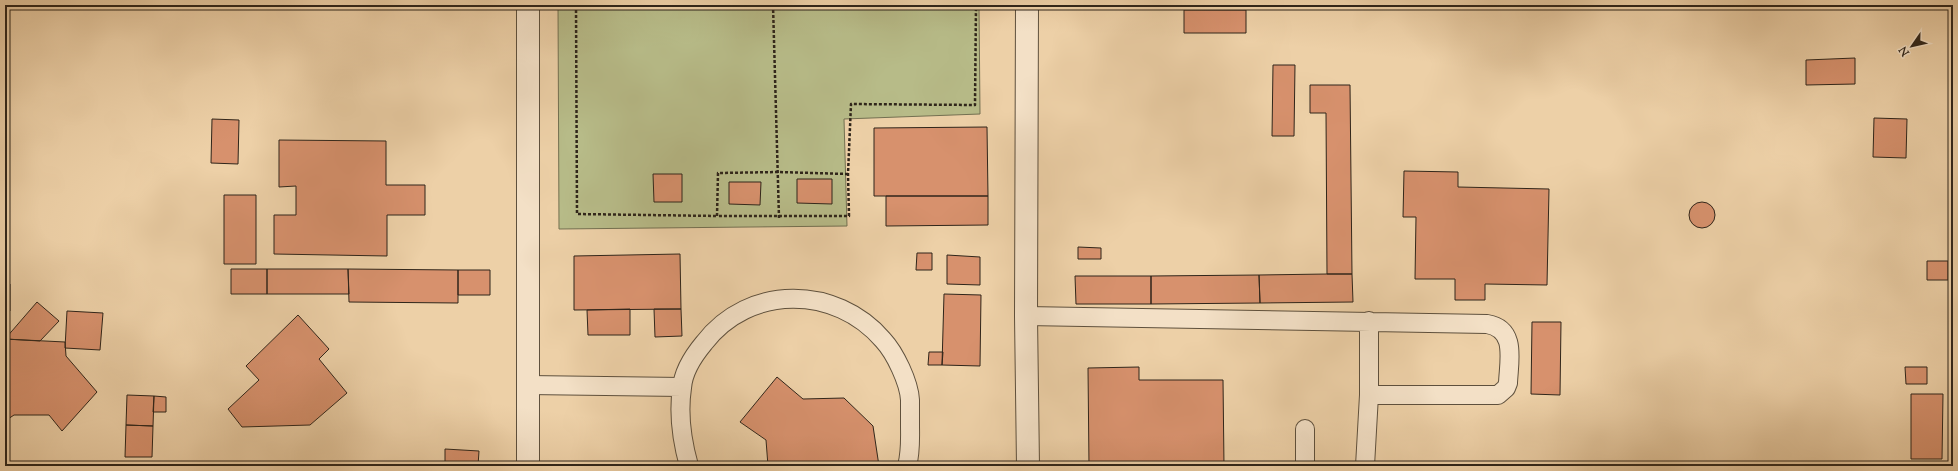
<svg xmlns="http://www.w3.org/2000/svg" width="1958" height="471" font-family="'Sorts Mill Goudy',serif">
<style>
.green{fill:#b7bb88;stroke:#737051}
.building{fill:#d7916d;stroke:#2f251a}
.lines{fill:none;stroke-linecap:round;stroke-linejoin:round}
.lane-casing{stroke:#5e503d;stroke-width:20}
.street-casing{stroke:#5e503d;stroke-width:24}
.path{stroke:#2f251a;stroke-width:2.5;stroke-dasharray:3 2;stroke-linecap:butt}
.lane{stroke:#f3e0c6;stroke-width:18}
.street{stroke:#f3e0c6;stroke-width:22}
</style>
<rect width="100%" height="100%" fill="#edd0a7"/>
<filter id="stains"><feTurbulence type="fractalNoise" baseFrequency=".005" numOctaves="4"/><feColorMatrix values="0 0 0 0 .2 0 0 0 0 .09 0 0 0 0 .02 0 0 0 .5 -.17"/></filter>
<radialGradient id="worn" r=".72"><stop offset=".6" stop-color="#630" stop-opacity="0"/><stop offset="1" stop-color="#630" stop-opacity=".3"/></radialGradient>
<path class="green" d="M558,5H979L980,114L844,119L847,226L559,229Z"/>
<path class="building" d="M1184,10H1246V33H1184Z
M1855,58V84L1806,85V60Z
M1273,65H1295L1294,136H1272Z
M1310,85H1350L1352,274H1327L1326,113H1310Z
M1874,118L1907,119L1906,158L1873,157Z
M212,119L239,120L238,164L211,163Z
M987,127L988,196H874V128Z
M279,140L386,141V185H425V215H387V256L274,254V215H296V186L279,187Z
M1404,171L1458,172V187L1549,189L1547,285L1485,284V300H1455V279H1415L1416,217H1403Z
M653,174H682V202H654Z
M797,179H832V204L797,203Z
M729,182H761L760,205L729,204Z
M224,195H256V264H224Z
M886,196H988V225L886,226Z
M1689 215a13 13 0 1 1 26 0a13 13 0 1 1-26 0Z
M1078,247L1101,248V259H1078Z
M917,253H932V270H916Z
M680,254L681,309L574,310V256Z
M947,255L980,257V285L947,284Z
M1927,261H1948V280H1927Z
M231,269H267V294H231Z
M267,269H348L349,294H267Z
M348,269L458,270V303L349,302Z
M458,270H490V295H458Z
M1327,274H1352L1353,302L1260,303L1259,275Z
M1259,275L1260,303L1151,304V276Z
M1075,276H1151V304H1076Z
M5,284H10V311H5Z
M944,294L981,295L980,366L942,365Z
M37,302L59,321L40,341L5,339Z
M630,309V335H588L587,310Z
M654,309H681L682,336L655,337Z
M67,311L103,313L100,350L65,348Z
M298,315L329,349L319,359L347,393L310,425L242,427L228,409L259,380L246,366Z
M1532,322H1561L1560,395L1531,394Z
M5,339L65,342L66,356L97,392L62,431L49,415H14L5,421Z
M929,352H943L942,365H928Z
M1139,367V380H1223L1224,466H1089L1088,368Z
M1905,367H1927V384H1906Z
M777,377L803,399L844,398L873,426L879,466H768L766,440L740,422Z
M1911,394H1943L1942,459H1911Z
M127,395L154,396L153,426L126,425Z
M154,396L166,397V412H153Z
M126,425L153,426L152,457H125Z
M445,449L479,451L478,466H445Z
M222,464L261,465V466H222Z"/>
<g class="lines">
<defs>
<path id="lane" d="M1026,316L1487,324C1517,329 1509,360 1508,383L1506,388L1498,395H1369
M528,385L682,387
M689,466C682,441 678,414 682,388C683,372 694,355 704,343C749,284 836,285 883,340C895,353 909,382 910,400C910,408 910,416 910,424C910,439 911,452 907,466
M1305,466V429
M1365,466L1369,395V321"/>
<path id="street" d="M1027,5L1026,316L1028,466
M528,466V5"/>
</defs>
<use href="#lane" class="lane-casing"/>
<use href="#street" class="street-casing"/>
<path class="path" d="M576,5L577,214L717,216
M773,5L779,218
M848,174L778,172L718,173L717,216H849L848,174L851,104L975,105L976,5"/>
<use href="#lane" class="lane"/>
<use href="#street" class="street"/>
</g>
<rect width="1958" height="471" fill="none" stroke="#edd0a7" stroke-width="20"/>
<rect x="6" y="6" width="1946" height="459" fill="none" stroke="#2f251a" stroke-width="2"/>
<rect x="10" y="10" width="1938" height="451" fill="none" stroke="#2f251a"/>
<g transform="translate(1912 46) rotate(236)" stroke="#f3e0c6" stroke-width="3" paint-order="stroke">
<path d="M0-3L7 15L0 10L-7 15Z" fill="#2f251a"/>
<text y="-6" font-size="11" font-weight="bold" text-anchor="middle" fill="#2f251a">N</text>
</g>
<rect width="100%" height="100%" filter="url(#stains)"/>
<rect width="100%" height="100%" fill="url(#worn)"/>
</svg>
